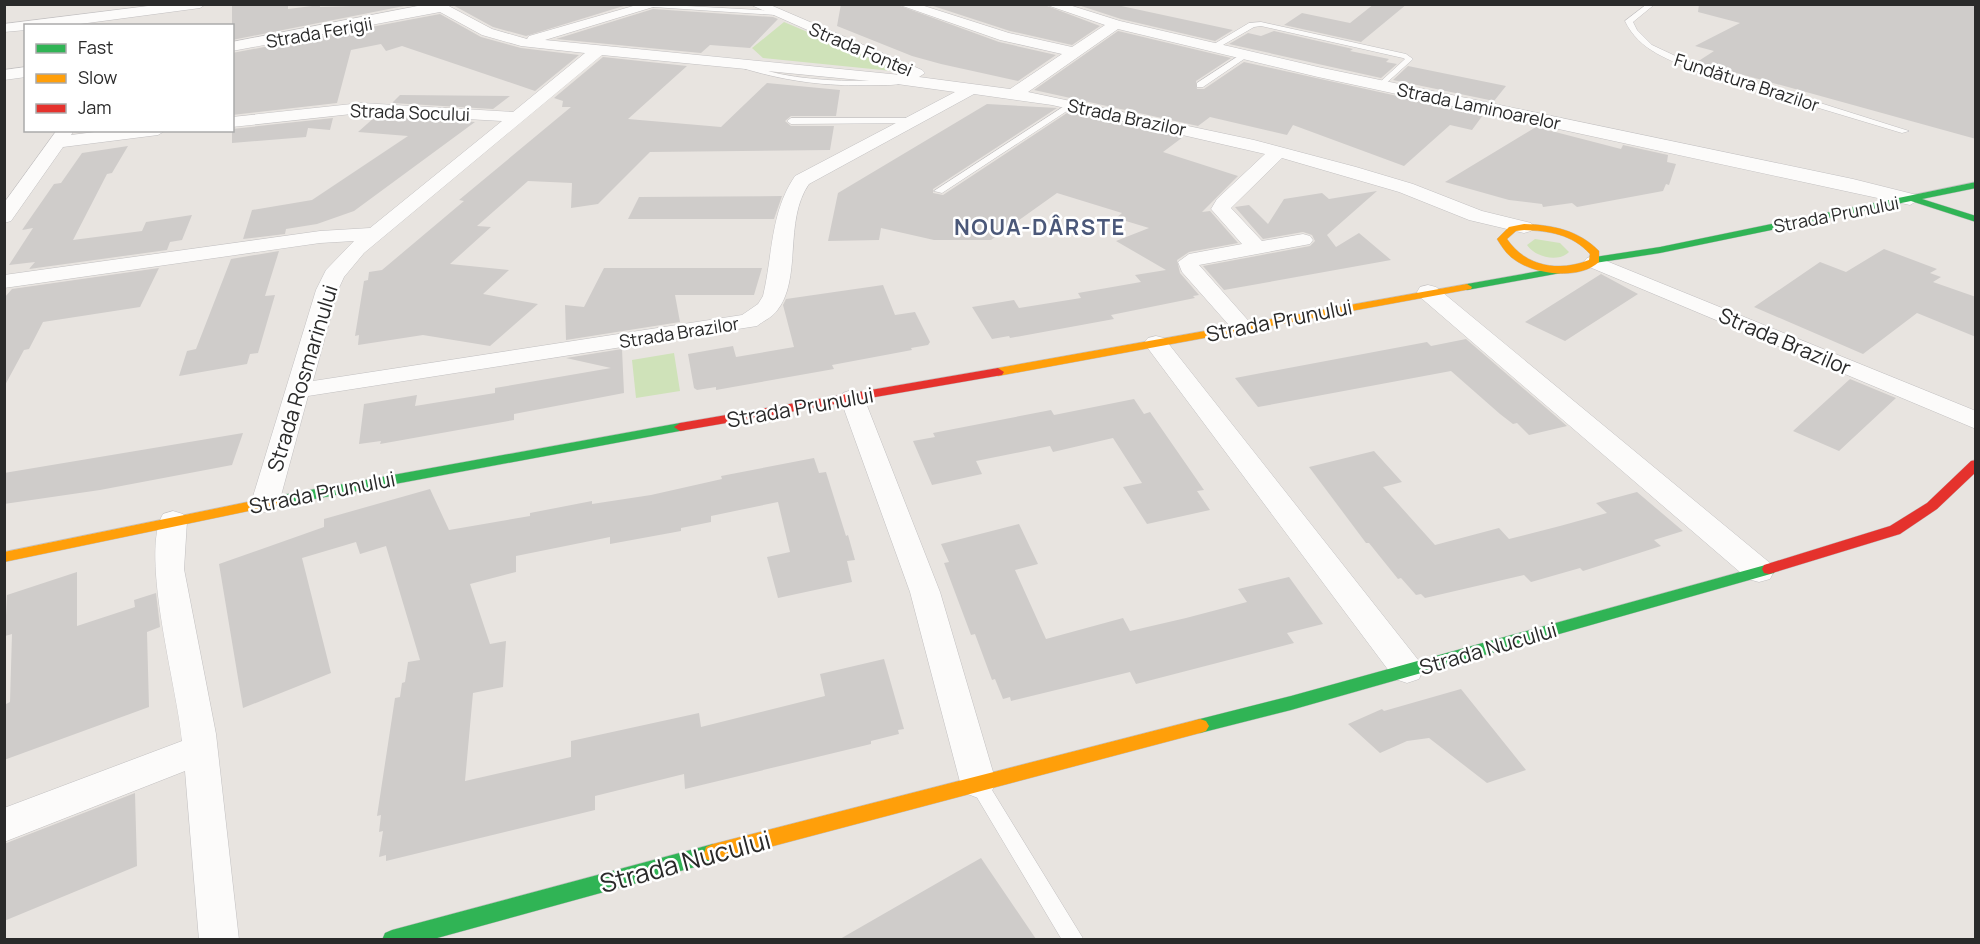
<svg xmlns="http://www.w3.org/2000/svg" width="1980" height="944" font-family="Manrope,sans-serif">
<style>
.green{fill:#cfe2b9}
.building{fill:#cfccca}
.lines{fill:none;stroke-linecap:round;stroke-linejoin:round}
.lane-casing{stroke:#c2c0c1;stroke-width:1}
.street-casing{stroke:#c2c0c1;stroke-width:1}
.fast-casing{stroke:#c2c0c1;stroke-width:1}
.slow-casing{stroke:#c2c0c1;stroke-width:1}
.jam-casing{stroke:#c2c0c1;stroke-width:1}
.lane{fill:#fcfbfa;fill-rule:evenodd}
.street{fill:#fcfbfa;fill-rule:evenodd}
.fast{fill:#30b455;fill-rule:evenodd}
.slow{fill:#ff9f0a;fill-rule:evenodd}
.jam{fill:#e5322d;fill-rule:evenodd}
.labels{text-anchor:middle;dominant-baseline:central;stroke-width:5;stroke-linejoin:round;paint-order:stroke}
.far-street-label{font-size:18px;fill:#2a2a2a;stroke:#fff}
.street-label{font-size:21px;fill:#2a2a2a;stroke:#fff}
.far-district-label{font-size:22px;font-weight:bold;letter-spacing:1.5px;fill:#4b5879;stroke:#fff}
.near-street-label{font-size:26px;fill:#2a2a2a;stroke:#fff}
</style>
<rect width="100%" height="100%" fill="#e8e4e0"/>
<path class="green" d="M784,22L902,72L763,58L752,48Z
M1535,239L1560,243L1569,252C1558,263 1535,257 1527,245Z
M674,353L680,391L636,398L632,360Z"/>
<path class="building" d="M232,4H288V9L320,5V7L414,4L232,40Z
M451,4H630L526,36L493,27Z
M841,4H895L999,42L1056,55L1018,81L941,64L912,56L837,26Z
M927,4H1042L1100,26L1072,45L1010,31Z
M1075,4H1112L1233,30L1215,41L1121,19Z
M1374,4H1407L1361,42L1284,25L1302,13L1350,23Z
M1699,4H1976V139L1697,62L1714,51L1695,46L1740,23L1698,12Z
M653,9L773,17L778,19L750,48L710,45L701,53L556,39Z
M440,14L481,37L521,48L579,55L535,91L402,46L386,51L381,44L351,50L337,103L232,115V53Z
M1118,31L1231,58L1196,81L1197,89H1204L1244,62L1483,115L1472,130L1450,125L1404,166L1293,125L1287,135L1210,117L1198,126L1034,90Z
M1274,31L1353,49L1350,51L1389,59L1386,62L1397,64L1381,78L1229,44L1248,33L1261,36Z
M603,57L687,66L628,119L721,127L767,83L840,90L836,116H791L785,121L791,126H834L830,150L650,152L598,204L571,208L572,183L528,181L477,226L491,227L450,264L509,270L483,294L538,304L490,346L423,335L358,345L359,335L355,336L364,281L368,280L369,272L382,270L464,201L459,200L571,107H562L563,101L554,98Z
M1408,66L1506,86L1494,101L1393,80Z
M400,95L510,96L493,109L392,103Z
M987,104L1057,108L933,189V193L943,195L1070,111L1183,137L1163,152L1238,176L1202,212L1210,211L1238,243L1189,252L1177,260L1180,273L1199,295L1193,296L1195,298L1111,315L1114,319L1010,338L1009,336L992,339L972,307L1014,300L1019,308L1081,298L1078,293L1141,282L1135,275L1166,270L1116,241L1149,228L1116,218L1122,213L1057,193L991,240H934L881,228L879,240L828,241L838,193Z
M376,116L475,122L354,211L317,224L286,229L285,234L243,239L252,210L312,200L408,136L358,132Z
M333,118L330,130L308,128L306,137L232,143V129Z
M1536,127L1621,149L1623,145L1668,155L1667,162L1676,164L1669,185L1666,184L1663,191L1577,207L1572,203L1543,207L1542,204L1509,200L1445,182Z
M128,146L112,173L107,174L73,240L142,231L146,222L192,215L182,240L170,242L167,250L29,269L35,262L9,265L33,228L22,230L54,184L61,183L82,153Z
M1377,191L1327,235L1336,247L1359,233L1391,260L1224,290L1203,266L1310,246L1315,241L1312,235L1303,232L1263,239L1235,207L1249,205L1268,224L1284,199L1322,193L1329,199Z
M782,196L774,219H628L639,197Z
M1884,249L1937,269L1930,273L1941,277L1933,282L1976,297V337L1917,313L1863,354L1754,307L1820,262L1846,272Z
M279,251L265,296L275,295L258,353L250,354L247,364L179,376L187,351L196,349L231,259Z
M159,268L140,307L43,322L29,349L24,350L4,387V298L12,289Z
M604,268H762L754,295H675L680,322L566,340L565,305L584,307Z
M1601,274L1638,294L1565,341L1525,322Z
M883,285L895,315L915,312L930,342L928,345L911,348L912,350L832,365L834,369L716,390V387L697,390L694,388L688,354L733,346L736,357L794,347L783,305L786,299Z
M1466,339L1567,426L1529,435L1517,423L1513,424L1500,414L1451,371L1258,407L1235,378L1427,342L1431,346Z
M622,349L624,393L514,414V420L380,444L381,441L359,444L364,404L417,395L415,406L495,393V388L611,368L566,358Z
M1850,379L1896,398L1839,451L1793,431Z
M1134,399L1144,414L1150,412L1204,490L1197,491L1210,510L1147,524L1123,487L1142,483L1113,438L1053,452L1050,446L976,461L982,474L932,485L913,441L935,437L933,433L1051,410L1054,415Z
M243,433L232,465L100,490L4,504V473Z
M1374,451L1402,482L1383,487L1435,545L1499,528L1509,539L1560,526L1607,513L1596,503L1637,492L1683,531L1654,540L1661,546L1583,571L1580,568L1531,582L1524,575L1425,598L1421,594L1416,595L1401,578L1398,579L1369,543H1366L1309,467Z
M814,458L819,473L826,472L846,536L848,535L855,560L847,561L852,582L778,598L767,557L790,552L778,502L711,516V522L681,528V531L610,544V537L516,556V572L470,584L490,644L506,641L503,687L473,693L465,781L571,757V741L699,713L701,727L825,696L820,674L884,659L904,729L898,730L899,734L871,741V744L685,789L684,774L595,796V810L386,861V855L379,857L383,831L379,832L381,815L377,816L395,698L400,697L402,683L405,682L408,662L420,660L386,546L360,554L356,542L302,558L331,673L243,708L219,564L324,527V519L430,489L449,530L530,516V513L592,501V504L651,495L722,479L721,476Z
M1019,524L1038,564L1015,570L1046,639L1123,618L1130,631L1186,618L1247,602L1238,589L1289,577L1323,624L1287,633L1294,643L1136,684L1130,672L1011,701L1010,697L1003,699L995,679L992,680L975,634L971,635L944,563L949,562L941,544Z
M77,572V626L135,607L134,600L156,593L160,627L147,632L149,707L4,760V705L10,702L12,634L5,636L7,595Z
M1461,689L1526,770L1487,783L1429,738L1407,741L1380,753L1348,724L1382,709L1384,711Z
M135,793L137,866L4,921V844Z
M981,858L1036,939H840L953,874Z"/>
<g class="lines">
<defs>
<path id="lane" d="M650,4L776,11L779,13L776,15L653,7Z
M1647,4H1655L1633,22L1637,30L1652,45L1684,60L1909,131L1902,133L1699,72C1670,60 1639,51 1625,21Z
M1261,22L1406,54L1413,59L1382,87H1379V83L1405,59L1403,58L1261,26L1254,27L1216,49L1209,47L1249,23Z
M1243,53L1250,55L1203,87H1197V83Z
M739,62C753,66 766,71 780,74C821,82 862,82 903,79L907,81C899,86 885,85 875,85C827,87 782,81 736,66V62Z
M1069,103L1076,105L942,193L934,191Z
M912,118L915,119V123L791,124L787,121L791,118Z
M978,775L984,777L1084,940H1062L972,789L969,783L972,777Z"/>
<path id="street" d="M164,4H206L200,8L65,26H26V30L4,32V24Z
M428,4H445L492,29L527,39L529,36L640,4H663L545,40L911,76L749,4H768L922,70L925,73L919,77L1010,89L1062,54L1000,40L897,4H918L1009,33L1072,47L1105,25L1044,4H1066L1120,21L1318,67L1853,179L1917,195L1920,199L1910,205L1318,77L1118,29L1028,92L1254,140L1356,167L1413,184L1482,211L1531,223L1534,227L1531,231L1524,233L1469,220L1399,192L1282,158L1231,208L1262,241L1303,234L1310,236L1313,240L1310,244L1199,265L1254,327L1251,332H1235L1182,272L1178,262L1189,254L1242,244L1211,209L1217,199L1265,154L1052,105L974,94L809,184C783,221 803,280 776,312C771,318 763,321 757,326L308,396L279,503L275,510L265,512L255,510L251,503L316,290L326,270L354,241L320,243L4,288V275L320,231L370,228L502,121L361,113L232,127V117L361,103L513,112L585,53L521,46L482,35L440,12L232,51V42ZM602,55L890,83L955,92L795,176C770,213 773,254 763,296L758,304L742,315L313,381L338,290L344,277L364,253Z
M26,67V77L4,80V70Z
M57,130H74L71,135L110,130H166L158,135L63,147L11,221L4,223V203Z
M1594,256L1976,411V429L1587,266L1584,262L1587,258Z
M1428,285L1436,287L1770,563L1774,571L1770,579L1759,582L1748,579L1420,297L1417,292L1420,287Z
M1156,336L1164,338L1419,661L1423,670L1419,679L1407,683L1395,679L1144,343L1148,338Z
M852,390L861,393L864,398L940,592L996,782L991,793L978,798L965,793L960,782L910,592L840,398L843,393Z
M173,511L183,514L187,521L184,569L216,734L239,940H199L185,771L4,842V808L182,741C178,690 139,554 163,514Z"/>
<path id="fast" d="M1976,182V188L1922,199L1976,216V222L1911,201L1660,253L1595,263L1590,260L1595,257L1660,247Z
M1562,267L1566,268V272L1467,290L1462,287L1467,284Z
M680,423L685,424L686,427L685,430L277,506L270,501L277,496Z
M1769,564L1774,565L1776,569L1774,573L1291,710L1200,733L1194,731L1191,726L1194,721L1200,719L1291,696Z
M713,844L720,847L722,853L720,859L713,862L430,940H382L385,933L392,930Z"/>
<path id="slow" d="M1524,224C1553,225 1578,230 1599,251V262C1579,280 1536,275 1515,260C1507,255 1502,247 1497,239L1509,227ZM1524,230C1549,231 1572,234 1590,254L1589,260C1559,272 1526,267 1507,239L1516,231Z
M1467,284L1472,287L1471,289L998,376L992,372L998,368Z
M277,496L282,498L284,501L282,504L4,562V552Z
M1200,719L1206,721L1209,726L1206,731L1200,733L713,862L706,859L704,853L706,847L713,844Z"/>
<path id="jam" d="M998,368L1004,372L1002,375L680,431L674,427L680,423Z
M1976,460V472L1937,509L1900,534L1769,574L1764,573L1762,569L1764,565L1890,526L1927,503L1971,461Z"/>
</defs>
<use href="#lane" class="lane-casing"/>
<use href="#street" class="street-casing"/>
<use href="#fast" class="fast-casing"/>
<use href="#slow" class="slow-casing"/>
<use href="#jam" class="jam-casing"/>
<use href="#lane" class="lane"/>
<use href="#street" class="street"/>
<use href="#fast" class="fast"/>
<use href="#slow" class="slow"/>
<use href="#jam" class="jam"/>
</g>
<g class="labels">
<g class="far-street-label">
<text transform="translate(319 32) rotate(-10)">Strada Ferigii</text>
<text transform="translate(861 49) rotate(23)">Strada Fontei</text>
<text transform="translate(1747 82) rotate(18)">Fundătura Brazilor</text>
<text transform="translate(1479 106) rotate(12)">Strada Laminoarelor</text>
<text transform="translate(410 112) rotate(2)">Strada Socului</text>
<text transform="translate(1127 117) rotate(12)">Strada Brazilor</text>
<text transform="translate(1836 214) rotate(-11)">Strada Prunului</text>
<text transform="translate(679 332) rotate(-9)">Strada Brazilor</text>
</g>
<g class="street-label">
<text transform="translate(1279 320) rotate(-11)">Strada Prunului</text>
<text transform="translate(1785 341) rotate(23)">Strada Brazilor</text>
<text transform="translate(302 378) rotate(-73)">Strada Rosmarinului</text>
<text transform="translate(800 407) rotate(-10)">Strada Prunului</text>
<text transform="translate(322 492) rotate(-11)">Strada Prunului</text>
<text transform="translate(1488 648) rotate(-16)">Strada Nucului</text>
</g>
<g class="far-district-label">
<text x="1040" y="227">NOUA-DÂRSTE</text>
</g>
<g class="near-street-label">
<text transform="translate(685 861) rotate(-15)">Strada Nucului</text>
</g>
</g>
<rect width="1980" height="944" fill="none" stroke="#2a2a2a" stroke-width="12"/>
<rect x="24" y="24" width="210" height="108" fill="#ffffff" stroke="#aaaaaa" stroke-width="1.5"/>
<rect x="36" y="44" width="30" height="9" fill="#30b455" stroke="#aaaaaa" stroke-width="1.5"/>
<text x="78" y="54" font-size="18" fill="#2a2a2a">Fast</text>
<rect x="36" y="74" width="30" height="9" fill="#ff9f0a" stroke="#aaaaaa" stroke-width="1.5"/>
<text x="78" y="84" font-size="18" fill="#2a2a2a">Slow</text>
<rect x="36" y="104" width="30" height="9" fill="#e5322d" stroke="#aaaaaa" stroke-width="1.5"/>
<text x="78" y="114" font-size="18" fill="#2a2a2a">Jam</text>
</svg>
